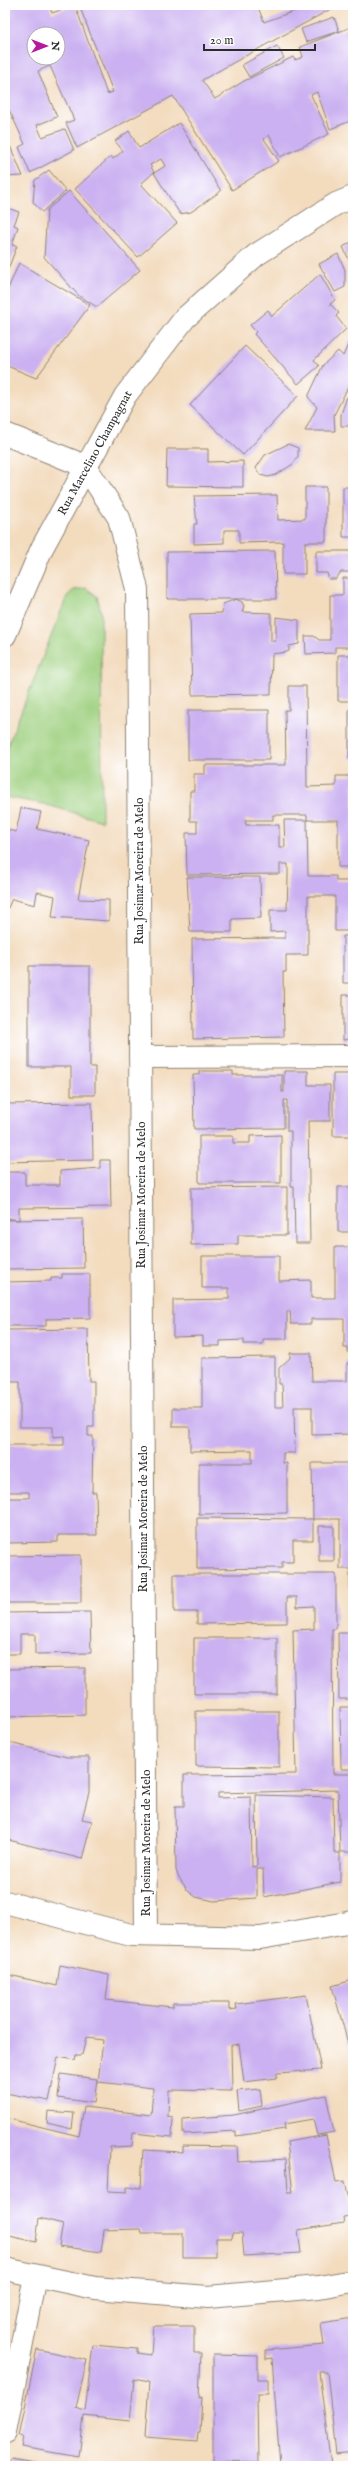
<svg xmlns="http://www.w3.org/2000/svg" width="358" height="2471" font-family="'IM FELL English',serif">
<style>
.green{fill:#9fd080;stroke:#657e56}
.building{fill:#cbb1f1;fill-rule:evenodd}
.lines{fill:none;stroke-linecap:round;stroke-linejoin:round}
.lane-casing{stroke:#8f8374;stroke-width:24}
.street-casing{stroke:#8f8374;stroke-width:24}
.lane{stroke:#fff;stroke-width:22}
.street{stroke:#fff;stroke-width:22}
.labels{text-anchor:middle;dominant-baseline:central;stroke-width:3;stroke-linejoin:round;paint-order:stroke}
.street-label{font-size:12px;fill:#2b2b2b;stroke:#fff}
</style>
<rect width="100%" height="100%" fill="#fff"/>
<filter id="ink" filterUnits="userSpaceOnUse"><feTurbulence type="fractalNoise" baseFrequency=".025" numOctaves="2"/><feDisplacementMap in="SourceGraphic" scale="8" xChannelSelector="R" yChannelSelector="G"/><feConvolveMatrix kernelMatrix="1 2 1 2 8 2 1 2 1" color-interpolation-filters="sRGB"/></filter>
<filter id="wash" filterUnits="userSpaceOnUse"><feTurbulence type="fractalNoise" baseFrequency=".012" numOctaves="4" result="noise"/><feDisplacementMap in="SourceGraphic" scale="16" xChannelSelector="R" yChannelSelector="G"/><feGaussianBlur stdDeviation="0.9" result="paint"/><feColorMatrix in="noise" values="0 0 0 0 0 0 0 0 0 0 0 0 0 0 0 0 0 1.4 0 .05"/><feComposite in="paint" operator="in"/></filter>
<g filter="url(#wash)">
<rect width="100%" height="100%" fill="#f3dbbe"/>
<path class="green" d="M86,588L97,596L101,612L102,821L44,804L5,797V752L67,596L74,590Z"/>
<g id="blocks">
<path class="building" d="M5,5H49L52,13L75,5L107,94L113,92L79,5H257L264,22L300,9L299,5H338L202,80L215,99L244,81L293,57L295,60L303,57L300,47L351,27L353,120L330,129L317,92L311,95L329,134L280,157L269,135L264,139L279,161L232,190L173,96L77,148L66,123L74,120L50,66L38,71L57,117L37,125L42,137L65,129L74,150L30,173L19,147L25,144L5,101ZM34,34H58V58H34Z
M334,17L339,31L306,42L301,29Z
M277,46L284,58L249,77L242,65Z
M179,123L221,191L191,212L180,214L154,173L165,166L161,159L150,165L154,172L141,184L177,223L138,257L75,189L111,156L113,159L123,151L115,141L129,131L139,148Z
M5,140L8,147L10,146L23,176L5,177Z
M49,170L66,191L42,212L33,202L35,180Z
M69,191L140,270L97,307L79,296L44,257L47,210Z
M5,207L19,212L14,225L18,227L12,245L17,246L5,277Z
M353,241V268L343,247Z
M338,254L345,270V287L335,292L319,264Z
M19,263L90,305L36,378L5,365V296Z
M320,274L335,300L330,304L339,313L336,316L346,329L314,360L319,366L298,384L254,334L256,332L250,325L268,310L272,316Z
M350,340L353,341V386L349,385L334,415L335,431H305L317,407L308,397L323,365L338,351L343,356Z
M245,346L298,396L243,455L190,405Z
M347,397H353V426H341V414Z
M288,444L298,448V456L293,464L276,475L268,477L260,475L256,468L265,455Z
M167,449H208V462L243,461V487L166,486Z
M305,487H326V542H305V574H283V542L239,543V530H224V543L194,544V524H197L194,496L277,495L278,520L305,519Z
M343,487H353V537H343Z
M275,551L276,599H167V552Z
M316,551H353V572H341L336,579H329L327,573H316Z
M343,578H353V647H335V653L306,654L305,636H314L319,640H330V595H343Z
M236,599L242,602L244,606L242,612L271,613V641H275L276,638V617L299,620V644L289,646V651L287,652L272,654L271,694L192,695L190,614L222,613L223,604Z
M338,655H353V701H338Z
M289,686H306L307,787L336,786V776H351V771H353V867H338V820H307L308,876H336V881H353V931H335V896H308V955H286V972H283L284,1037L193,1039L192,939L285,938V931L270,932V910H287L288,877V864H280V874L187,875L186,833H197V821H190V791H194V774H205V765H286L285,710H289ZM273,815H307V820H284L285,847H279V825H246L245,820H273Z
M349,709H353V759H349Z
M188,710H269V760H188Z
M21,808L41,812L37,829L89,840L78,899L109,900V921L52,917L55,896L37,892L35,905L12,899L5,914V829L16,832Z
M187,877H260L261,918L232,919V932H190Z
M343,936H353V983H343Z
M29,966H90V1067H95V1095H71V1067H29Z
M343,995H353V1039L343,1040Z
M199,1071H233V1075H282V1092H284V1071H308V1085H330V1121H308L310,1243H295L294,1187H291V1131H287V1100H284V1128L194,1129L193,1075H199Z
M333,1074H353V1136H333Z
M92,1103L93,1160L5,1162V1104Z
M281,1135V1183H199V1136H233V1143H250V1136Z
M100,1160H110L111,1207L19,1208V1220L5,1218V1172H25V1185H60V1171L100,1168Z
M287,1187V1235H238V1244L191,1245V1188Z
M338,1187H353V1232H338Z
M83,1219L84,1268L5,1269V1220Z
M335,1247H353V1353H348V1348H344V1319H311V1324H291L290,1311H287V1339H263V1344H244V1340L220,1341V1346H203V1336L173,1337V1300L229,1299V1288H202V1256H279V1281L311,1280V1298H335Z
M62,1274H90V1318L46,1319V1326H5V1282L51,1281V1278H62Z
M88,1329L89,1381H94V1427H88V1436H93L92,1492H96L97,1535H58V1542L8,1543V1548H5V1498H29V1492H5V1445H64V1436L53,1437V1427H20V1382H6L5,1330Z
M290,1353H311L312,1381H347V1363H353V1434L312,1435V1407H294L295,1453H283V1463H287V1513L199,1514V1463H252V1450L190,1451V1427H173V1408H202V1358L275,1357V1407H283L282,1384H279V1368L290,1358Z
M312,1463H353V1500H349V1519H353V1569H340V1519H313Z
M197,1518L313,1519V1540H293V1562H282V1568L197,1569Z
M319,1526H334V1561H319Z
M81,1555V1603H5V1556Z
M350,1573H353V1625H350Z
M174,1574H336V1629H332L333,1774H353V1852H340L338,1790L218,1793V1798L251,1797L252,1867L257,1866L256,1795L333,1797L334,1853H340V1882L264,1897L263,1869H257V1898L214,1901L196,1897L188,1891L178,1876L176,1870L175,1806H184V1775L296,1774L293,1630L314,1629V1606L297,1607V1597H287V1623L197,1624V1612H174Z
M90,1612L91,1653L35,1654V1634H20V1654H5V1613Z
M338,1633H353V1699H339Z
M194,1638H277V1694H194Z
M85,1668V1715L5,1717V1669Z
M340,1707H353V1769H341Z
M196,1711H279V1767L196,1766Z
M10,1743L67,1757H89V1792L82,1819L92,1821L82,1859L5,1839V1763Z
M60,1965L109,1975L106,2000L173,2007V2003H229V2010L237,2009L236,2004L306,1995L321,2070L277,2073V2078L244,2082L239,2044L231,2045L232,2091L169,2090L168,2117L173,2118L172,2137L133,2133L132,2146L110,2147L108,2191L127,2192V2187L141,2188L143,2150L183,2152V2146L237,2147L238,2162L286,2159L288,2193H293L287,2142L326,2135L336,2182L345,2181L352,2216L343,2217L344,2223L298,2230L301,2253L244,2256L242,2233H233L232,2238H216V2257H183V2233H141L140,2229L104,2230L101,2252L59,2246L63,2224L39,2218L36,2242L5,2235L8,2210H5V2118L79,2136L84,2107L151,2115L153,2088L98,2082L103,2040L86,2038L82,2055H76L75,2060L58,2057L49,2101L5,2093V1974L57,1986Z
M353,1980V2061L332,1986Z
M61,2074L97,2079L94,2103L58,2098Z
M260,2089L262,2106L239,2111L237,2091Z
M326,2095L334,2132L317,2135L313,2119L284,2124L285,2129L236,2136V2131L183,2134V2119L234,2115Z
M48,2111L74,2113L72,2129L47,2123Z
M353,2318V2452L336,2454L327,2372H319L331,2466H280L272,2358L266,2359V2350L324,2345L321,2323Z
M153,2326H194V2353H201L199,2398L202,2397L200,2433H198L197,2441L145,2437L149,2382L134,2379L130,2421L84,2416L79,2457L21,2447L23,2437L19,2436L37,2349L87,2360L76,2408L85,2411L93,2345L137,2349V2353L151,2355Z
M213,2355L258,2356V2379H268V2394H257L258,2463L213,2462Z
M12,2459L47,2465V2466H9Z"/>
</g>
</g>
<g filter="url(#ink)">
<use href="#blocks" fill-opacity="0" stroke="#8f8374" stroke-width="1"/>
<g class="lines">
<defs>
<path id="lane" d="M140,1057L353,1056
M5,2432L35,2276"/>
<path id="street" d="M5,434L85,466L119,518L137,589L146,1935
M5,635L42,548L125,396L185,318L256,255L336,204L353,197
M5,1902L131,1935L260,1938L353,1922
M5,2269L95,2288L208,2297L319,2287L353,2281"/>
</defs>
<use href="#lane" class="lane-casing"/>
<use href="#street" class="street-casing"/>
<use href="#lane" class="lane"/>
<use href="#street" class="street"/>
</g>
</g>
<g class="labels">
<g class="street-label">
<text transform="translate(95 453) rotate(-61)">Rua Marcelino Champagnat</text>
<text transform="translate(139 871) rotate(-90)">Rua Josimar Moreira de Melo</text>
<text transform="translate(141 1195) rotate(-90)">Rua Josimar Moreira de Melo</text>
<text transform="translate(143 1519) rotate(-90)">Rua Josimar Moreira de Melo</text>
<text transform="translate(146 1843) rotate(-90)">Rua Josimar Moreira de Melo</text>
</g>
</g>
<rect width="358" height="2471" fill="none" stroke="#fff" stroke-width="20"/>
<g transform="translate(46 46) rotate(90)"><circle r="19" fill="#ffffff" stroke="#aaaaaa"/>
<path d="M0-3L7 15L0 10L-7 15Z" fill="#b5179e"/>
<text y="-6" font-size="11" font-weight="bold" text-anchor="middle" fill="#2b2b2b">N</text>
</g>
<path d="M204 44v6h111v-6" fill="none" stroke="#2b2b2b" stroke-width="2"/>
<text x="210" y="44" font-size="12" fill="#2b2b2b" stroke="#ffffff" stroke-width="3" paint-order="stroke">20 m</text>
</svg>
